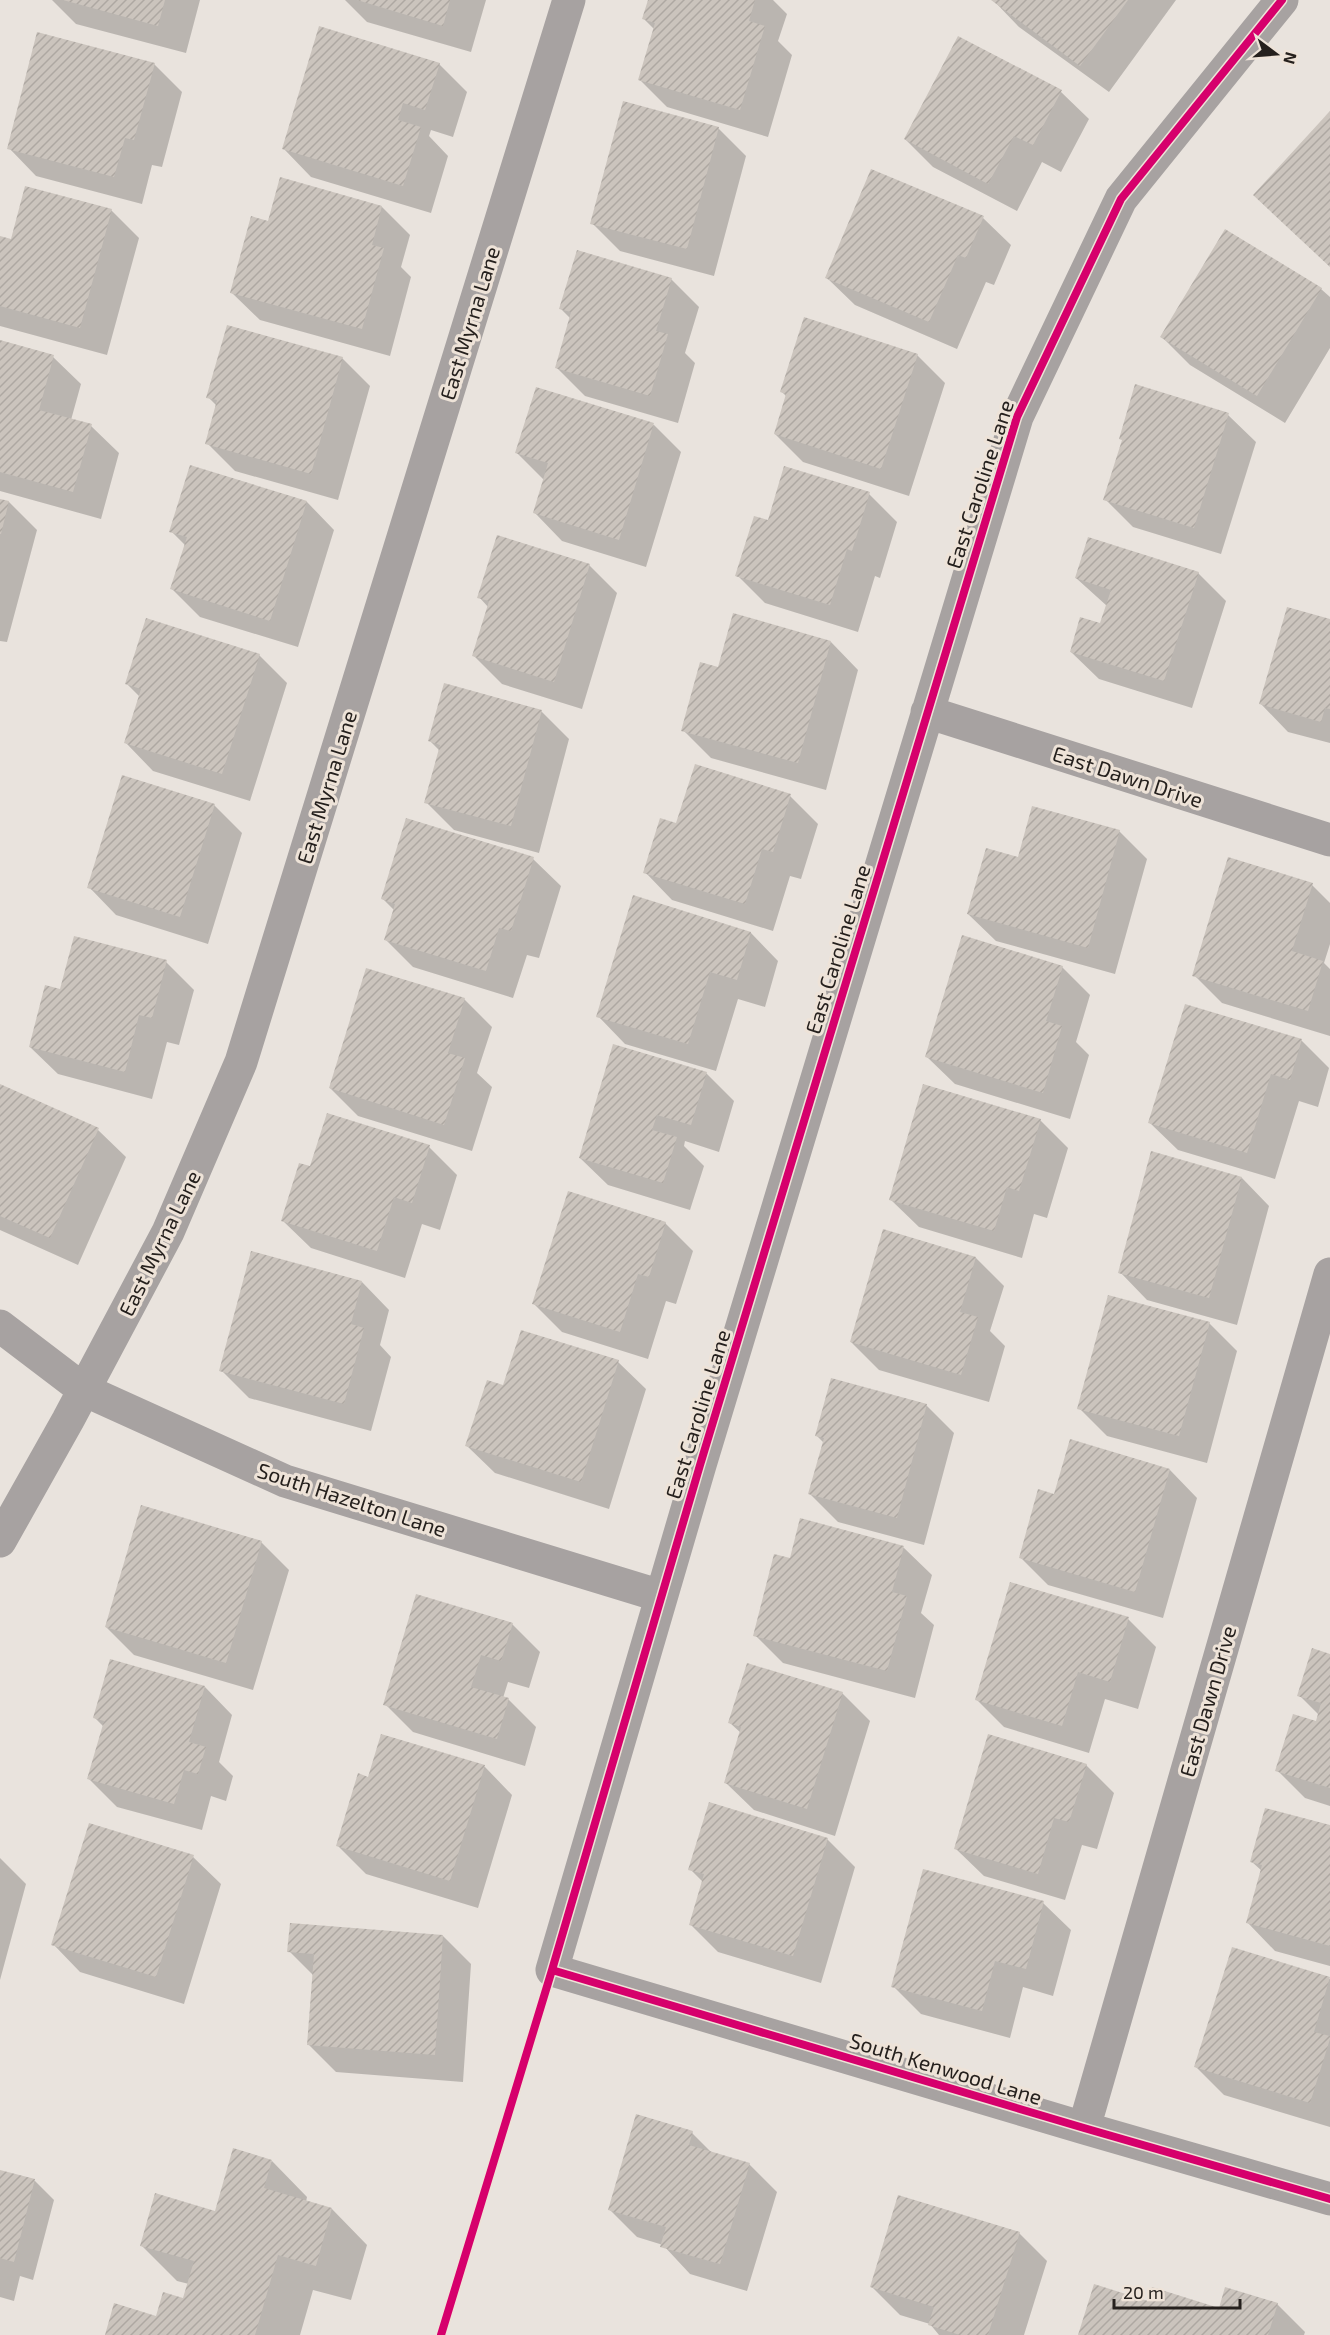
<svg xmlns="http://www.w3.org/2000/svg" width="1330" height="2335" font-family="'Exo 2',sans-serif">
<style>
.shadow{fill:#0003}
.building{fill:url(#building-hatch)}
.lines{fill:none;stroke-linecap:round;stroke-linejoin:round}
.street{stroke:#a7a2a1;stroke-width:33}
.cycleway-casing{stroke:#eee3d8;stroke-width:11}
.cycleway{stroke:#d6006c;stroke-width:8}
.labels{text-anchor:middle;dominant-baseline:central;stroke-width:6;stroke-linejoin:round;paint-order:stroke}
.street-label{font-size:21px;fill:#25201d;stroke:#eee3d8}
</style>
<defs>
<pattern id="building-hatch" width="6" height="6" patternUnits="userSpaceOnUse" patternTransform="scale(1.5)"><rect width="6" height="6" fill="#cbc4bd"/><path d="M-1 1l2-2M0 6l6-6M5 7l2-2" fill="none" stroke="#aea8a2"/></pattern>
</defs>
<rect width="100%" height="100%" fill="#e9e3dd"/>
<path class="shadow" d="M52,0H200L186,53L76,24Z
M345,0H486L471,52L367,22Z
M650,0H773L787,14L778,41L792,55L768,137L667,107L639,79L654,29L644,19Z
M993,0H1176L1109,92L1019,27Z
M959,38L1061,92L1089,119L1061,172L1042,162L1017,211L933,167L905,139Z
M154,64L182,92L162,167L152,165L142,204L36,176L9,148Z
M439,64L467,92L453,137L431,130L429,136L448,156L431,213L311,177L284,149Z
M718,128L746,156L714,276L620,251L592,223Z
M382,207L410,235L401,267L411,277L390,356L260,320L232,293L269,222Z
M111,210L139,238L107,355L0,326V238L12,241Z
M983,218L1011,245L994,285L986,282L957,349L855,305L827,278Z
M671,279L699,307L685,353L695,363L678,423L585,396L557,368L571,319L561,309Z
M1321,289L1330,297V348L1285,423L1190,365L1162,337Z
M228,326L343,359L370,386L338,500L235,471L207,443L217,406L208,397Z
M0,342L53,357L81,384L71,420L91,426L119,453L101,519L0,491Z
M917,355L945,383L909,496L803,462L775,434L787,397L782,392Z
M1228,415L1256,442L1221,554L1133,527L1105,499L1123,441Z
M654,425L681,452L646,567L562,541L535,513L544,480L517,453Z
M869,494L897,522L880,578L875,576L858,632L765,603L737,575L769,522Z
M0,500L9,502L37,530L7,642L0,641Z
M307,502L334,530L298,647L200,617L172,589L186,546L171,531Z
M589,565L617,593L582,709L502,684L474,656L489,608L479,597Z
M1198,573L1226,601L1192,708L1099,679L1071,652L1101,625L1107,606L1076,578Z
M1330,621V743L1288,732L1261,704Z
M831,642L858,670L826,790L711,758L683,730L719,669Z
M259,655L287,683L250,801L153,771L126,743L140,697L127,684Z
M541,711L569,739L539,853L454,830L426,802L440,751L430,741Z
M790,796L818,824L801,879L790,876L773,931L672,900L645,872L677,825Z
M214,805L242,833L208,944L116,915L89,887Z
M1119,831L1147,859L1115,974L996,941L968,914L1019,858Z
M533,859L561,886L539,958L527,955L513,998L413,967L385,939L394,910L383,899Z
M1312,885L1330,903V944L1324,963L1330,969V1036L1222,1003L1194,975Z
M634,897L751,933L778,961L765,1007L738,999L716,1071L625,1044L598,1016Z
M166,962L194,990L179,1045L167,1042L152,1099L58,1074L30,1047L61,991Z
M1062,967L1090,995L1076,1042L1089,1055L1070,1119L955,1084L927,1057Z
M464,999L492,1027L477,1073L492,1087L472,1151L358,1116L330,1088Z
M1301,1040L1329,1068L1318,1107L1299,1101L1275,1179L1178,1150L1150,1123Z
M706,1073L734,1101L719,1152L685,1141L684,1146L704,1166L690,1210L608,1185L580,1158Z
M0,1085L98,1130L126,1157L78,1265L0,1230Z
M1040,1120L1068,1148L1047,1218L1034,1214L1022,1258L919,1227L891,1200Z
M429,1147L457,1175L440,1230L422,1224L405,1278L311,1248L283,1221L311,1167Z
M1242,1178L1269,1206L1237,1325L1147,1300L1120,1272Z
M665,1223L693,1251L676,1304L666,1301L648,1359L562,1332L534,1304Z
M884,1231L976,1258L1004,1286L990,1331L1005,1346L989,1402L879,1370L851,1342Z
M362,1282L389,1310L380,1345L391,1357L371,1431L249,1398L221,1370Z
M1209,1323L1237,1351L1207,1463L1107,1436L1079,1408Z
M618,1362L646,1389L609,1509L495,1473L467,1446L504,1387Z
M926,1405L954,1433L924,1545L838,1522L810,1494L824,1443L817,1436Z
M1170,1470L1197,1498L1163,1618L1048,1585L1020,1557L1055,1496Z
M801,1520L904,1548L932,1575L921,1613L934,1625L915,1698L783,1663L755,1635L791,1560Z
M261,1542L289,1570L253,1690L134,1655L106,1627Z
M1128,1619L1156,1647L1138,1709L1105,1699L1089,1753L1004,1727L977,1700Z
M512,1624L540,1652L529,1688L508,1682L503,1698L508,1699L536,1727L525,1766L413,1732L385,1704Z
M1330,1655V1806L1305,1798L1277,1770L1317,1723L1319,1715L1299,1695Z
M205,1687L232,1715L219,1762L233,1776L226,1801L211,1796L202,1830L117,1807L89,1779L104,1727L95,1718Z
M842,1693L870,1721L835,1836L754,1810L726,1783L741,1733L730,1723Z
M382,1736L485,1767L512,1795L478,1908L366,1874L338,1846L369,1779Z
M1086,1765L1114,1793L1097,1849L1082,1845L1065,1900L984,1876L956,1849Z
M1330,1827V1966L1275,1951L1248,1923L1262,1871L1252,1862Z
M827,1839L855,1867L821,1983L718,1952L690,1924L703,1882L690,1869Z
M193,1857L221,1884L184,2004L80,1972L53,1944Z
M0,1858L26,1884L0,1980Z
M1043,1903L1071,1930L1053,1996L1023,1987L1010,2038L921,2014L893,1986Z
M443,1936L471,1964L463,2082L336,2072L308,2044L314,1976L289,1951Z
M1233,1949L1330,1979V2127L1224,2095L1196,2067Z
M692,2133L713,2154L749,2164L777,2192L747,2291L690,2274L663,2245L637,2237L609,2209Z
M272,2161L307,2197L306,2202L332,2209L367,2245L351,2300L313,2290L300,2335H106L157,2317L184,2300L189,2284L177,2281L141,2245L217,2212Z
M0,2172L35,2181L54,2200L33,2280L20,2276L14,2301L0,2297Z
M1019,2233L1047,2261L1024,2335H939L930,2324L900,2315L872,2287Z
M1150,2303L1220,2310L1277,2304L1305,2332L1304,2335H1079Z"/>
<path class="building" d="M63,0H165L158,26Z
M357,0H450L443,26Z
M648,0H755L749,21L765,26L740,110L638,80L655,23L642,19Z
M991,0H1128L1080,66Z
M319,26L440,63L425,110L403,103L398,120L421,127L403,186L282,149Z
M37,32L155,63L134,140L125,138L114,177L7,149Z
M958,36L1062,90L1033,145L1014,136L988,184L904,139Z
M623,101L719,127L687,249L590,224Z
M1330,111V267L1253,195Z
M871,169L984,216L966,258L958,255L929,322L825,278Z
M280,177L382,206L372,245L384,248L362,329L230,293L251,216L268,221Z
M25,186L112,209L80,328L0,306V236L11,239Z
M1225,229L1322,288L1257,396L1160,337Z
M577,250L672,278L656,331L668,334L650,396L555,368L571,312L559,309Z
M804,317L918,354L881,469L774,434L786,394L780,392Z
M227,325L343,357L311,474L205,444L217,400L206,398Z
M0,340L54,355L39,410L92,424L73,492L0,472Z
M1135,384L1229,413L1194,528L1103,500L1122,440L1119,439Z
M536,387L654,423L619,540L533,513L548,463L515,453Z
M190,465L307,501L270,621L170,589L187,537L169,532Z
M784,466L870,492L852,551L847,549L830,605L735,576L754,516L768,520Z
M0,499L9,501L1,534H0Z
M497,535L590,564L554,682L472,656L489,601L477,598Z
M1088,537L1199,572L1164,681L1070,652L1080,617L1100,623L1111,590L1075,578Z
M1287,607L1330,619V709L1325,708L1321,722L1259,704Z
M733,613L831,641L798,763L681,731L700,662L718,667Z
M146,618L260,654L222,774L124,743L141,689L125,684Z
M444,683L542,710L511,826L424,803L440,745L428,741Z
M695,764L791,794L773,852L762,849L745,904L643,873L660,818L676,823Z
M122,775L215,804L180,917L87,888Z
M1032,806L1120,830L1088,948L967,914L986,848L1018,857Z
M406,818L534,857L511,931L499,928L486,971L384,940L395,904L381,899Z
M1228,857L1313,883L1292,951L1323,961L1308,1011L1192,976Z
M633,895L751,932L737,980L710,972L688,1044L596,1017Z
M962,935L1063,966L1046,1021L1062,1026L1043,1093L925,1057Z
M74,936L167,960L152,1018L139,1015L125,1072L29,1047L45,985L60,989Z
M366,968L465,998L448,1053L465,1058L444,1125L329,1088Z
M1185,1004L1302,1039L1290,1080L1271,1074L1247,1153L1148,1123Z
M613,1044L707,1072L691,1125L657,1115L652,1130L677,1137L663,1183L579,1158Z
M0,1084L99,1128L50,1238L0,1216Z
M923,1084L1041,1119L1019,1191L1007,1187L994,1231L889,1200Z
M327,1113L430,1145L412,1203L394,1197L377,1251L281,1221L299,1163L310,1166Z
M1151,1151L1242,1177L1209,1298L1118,1273Z
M568,1191L666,1222L649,1277L638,1274L620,1332L532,1304Z
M883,1229L976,1257L960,1312L978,1317L961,1375L850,1342Z
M251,1251L362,1281L351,1324L364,1328L344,1404L219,1371Z
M1108,1295L1210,1322L1179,1436L1077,1409Z
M521,1330L619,1360L581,1482L465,1446L487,1380L503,1385Z
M831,1378L927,1404L897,1518L808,1494L824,1438L815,1436Z
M1070,1439L1170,1469L1135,1592L1019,1558L1038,1489L1054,1494Z
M141,1505L262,1541L226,1663L105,1627Z
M800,1518L904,1546L892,1592L907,1596L887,1671L753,1636L774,1554L790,1558Z
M1010,1582L1129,1617L1110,1682L1078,1672L1062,1726L975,1700Z
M416,1594L513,1623L501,1661L481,1655L471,1687L509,1698L497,1739L383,1705Z
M1312,1648L1330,1654V1788L1275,1771L1293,1714L1316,1721L1321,1703L1297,1696Z
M110,1659L205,1686L189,1742L206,1747L198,1774L184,1770L174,1804L87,1779L104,1721L93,1718Z
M747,1663L843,1692L807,1809L724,1783L741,1727L728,1723Z
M381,1734L485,1765L450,1881L336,1846L358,1773L368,1777Z
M988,1734L1087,1764L1069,1822L1054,1818L1038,1874L954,1849Z
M709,1802L828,1838L793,1956L689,1925L704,1874L688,1870Z
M1265,1808L1330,1825V1946L1246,1923L1262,1865L1250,1862Z
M89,1823L194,1855L156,1977L51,1945Z
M923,1869L1044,1901L1026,1969L995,1961L982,2011L891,1987Z
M290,1923L443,1935L435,2055L307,2045L314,1954L287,1952Z
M1232,1947L1330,1977L1314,2032L1330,2036V2039L1310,2103L1194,2067Z
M636,2114L693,2131L689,2145L750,2163L720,2264L660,2247L666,2227L608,2210Z
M233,2148L272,2160L264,2188L332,2208L316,2266L278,2255L255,2335H105L114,2303L156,2316L163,2292L183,2298L194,2261L140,2246L155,2193L215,2211Z
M0,2170L35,2179L14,2262L0,2258Z
M898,2195L1020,2232L988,2335H960L928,2325L934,2307L870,2287Z
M1094,2284L1148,2301L1152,2287L1219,2308L1225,2287L1278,2303L1268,2335H1078Z"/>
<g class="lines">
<path class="street" d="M1282,0L1121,199L1017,417L700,1465L552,1970L1084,2128L1330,2199
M927,712L1330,840
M0,1326L84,1390L285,1481L661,1596
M0,1541L68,1420L168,1232L241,1062L569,0
M1084,2128L1330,1274"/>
<defs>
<path id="cycleway" d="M552,1970L1084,2128L1330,2199
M441,2335L552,1970L700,1465L1017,417L1121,199L1282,0"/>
</defs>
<use href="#cycleway" class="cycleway-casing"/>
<use href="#cycleway" class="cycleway"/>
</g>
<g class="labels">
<g class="street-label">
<text transform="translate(469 323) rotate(-73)">East Myrna Lane</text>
<text transform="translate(979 484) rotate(-72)">East Caroline Lane</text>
<text transform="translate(1128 776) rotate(18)">East Dawn Drive</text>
<text transform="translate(326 787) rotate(-73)">East Myrna Lane</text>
<text transform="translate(837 949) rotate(-73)">East Caroline Lane</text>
<text transform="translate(159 1243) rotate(-64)">East Myrna Lane</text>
<text transform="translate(697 1414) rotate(-73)">East Caroline Lane</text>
<text transform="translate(352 1499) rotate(18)">South Hazelton Lane</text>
<text transform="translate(1207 1701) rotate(-74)">East Dawn Drive</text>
<text transform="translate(946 2068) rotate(17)">South Kenwood Lane</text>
</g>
</g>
<g transform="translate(1276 54) rotate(106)" stroke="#eee3d8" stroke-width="4.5" paint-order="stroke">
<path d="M0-4.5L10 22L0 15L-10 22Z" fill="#25201d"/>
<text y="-9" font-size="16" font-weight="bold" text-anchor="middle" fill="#25201d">N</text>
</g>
<path d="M1114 2299v9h126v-9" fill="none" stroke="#25201d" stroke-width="3"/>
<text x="1123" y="2299" font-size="18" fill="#25201d" stroke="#eee3d8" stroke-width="4.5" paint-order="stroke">20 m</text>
</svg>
